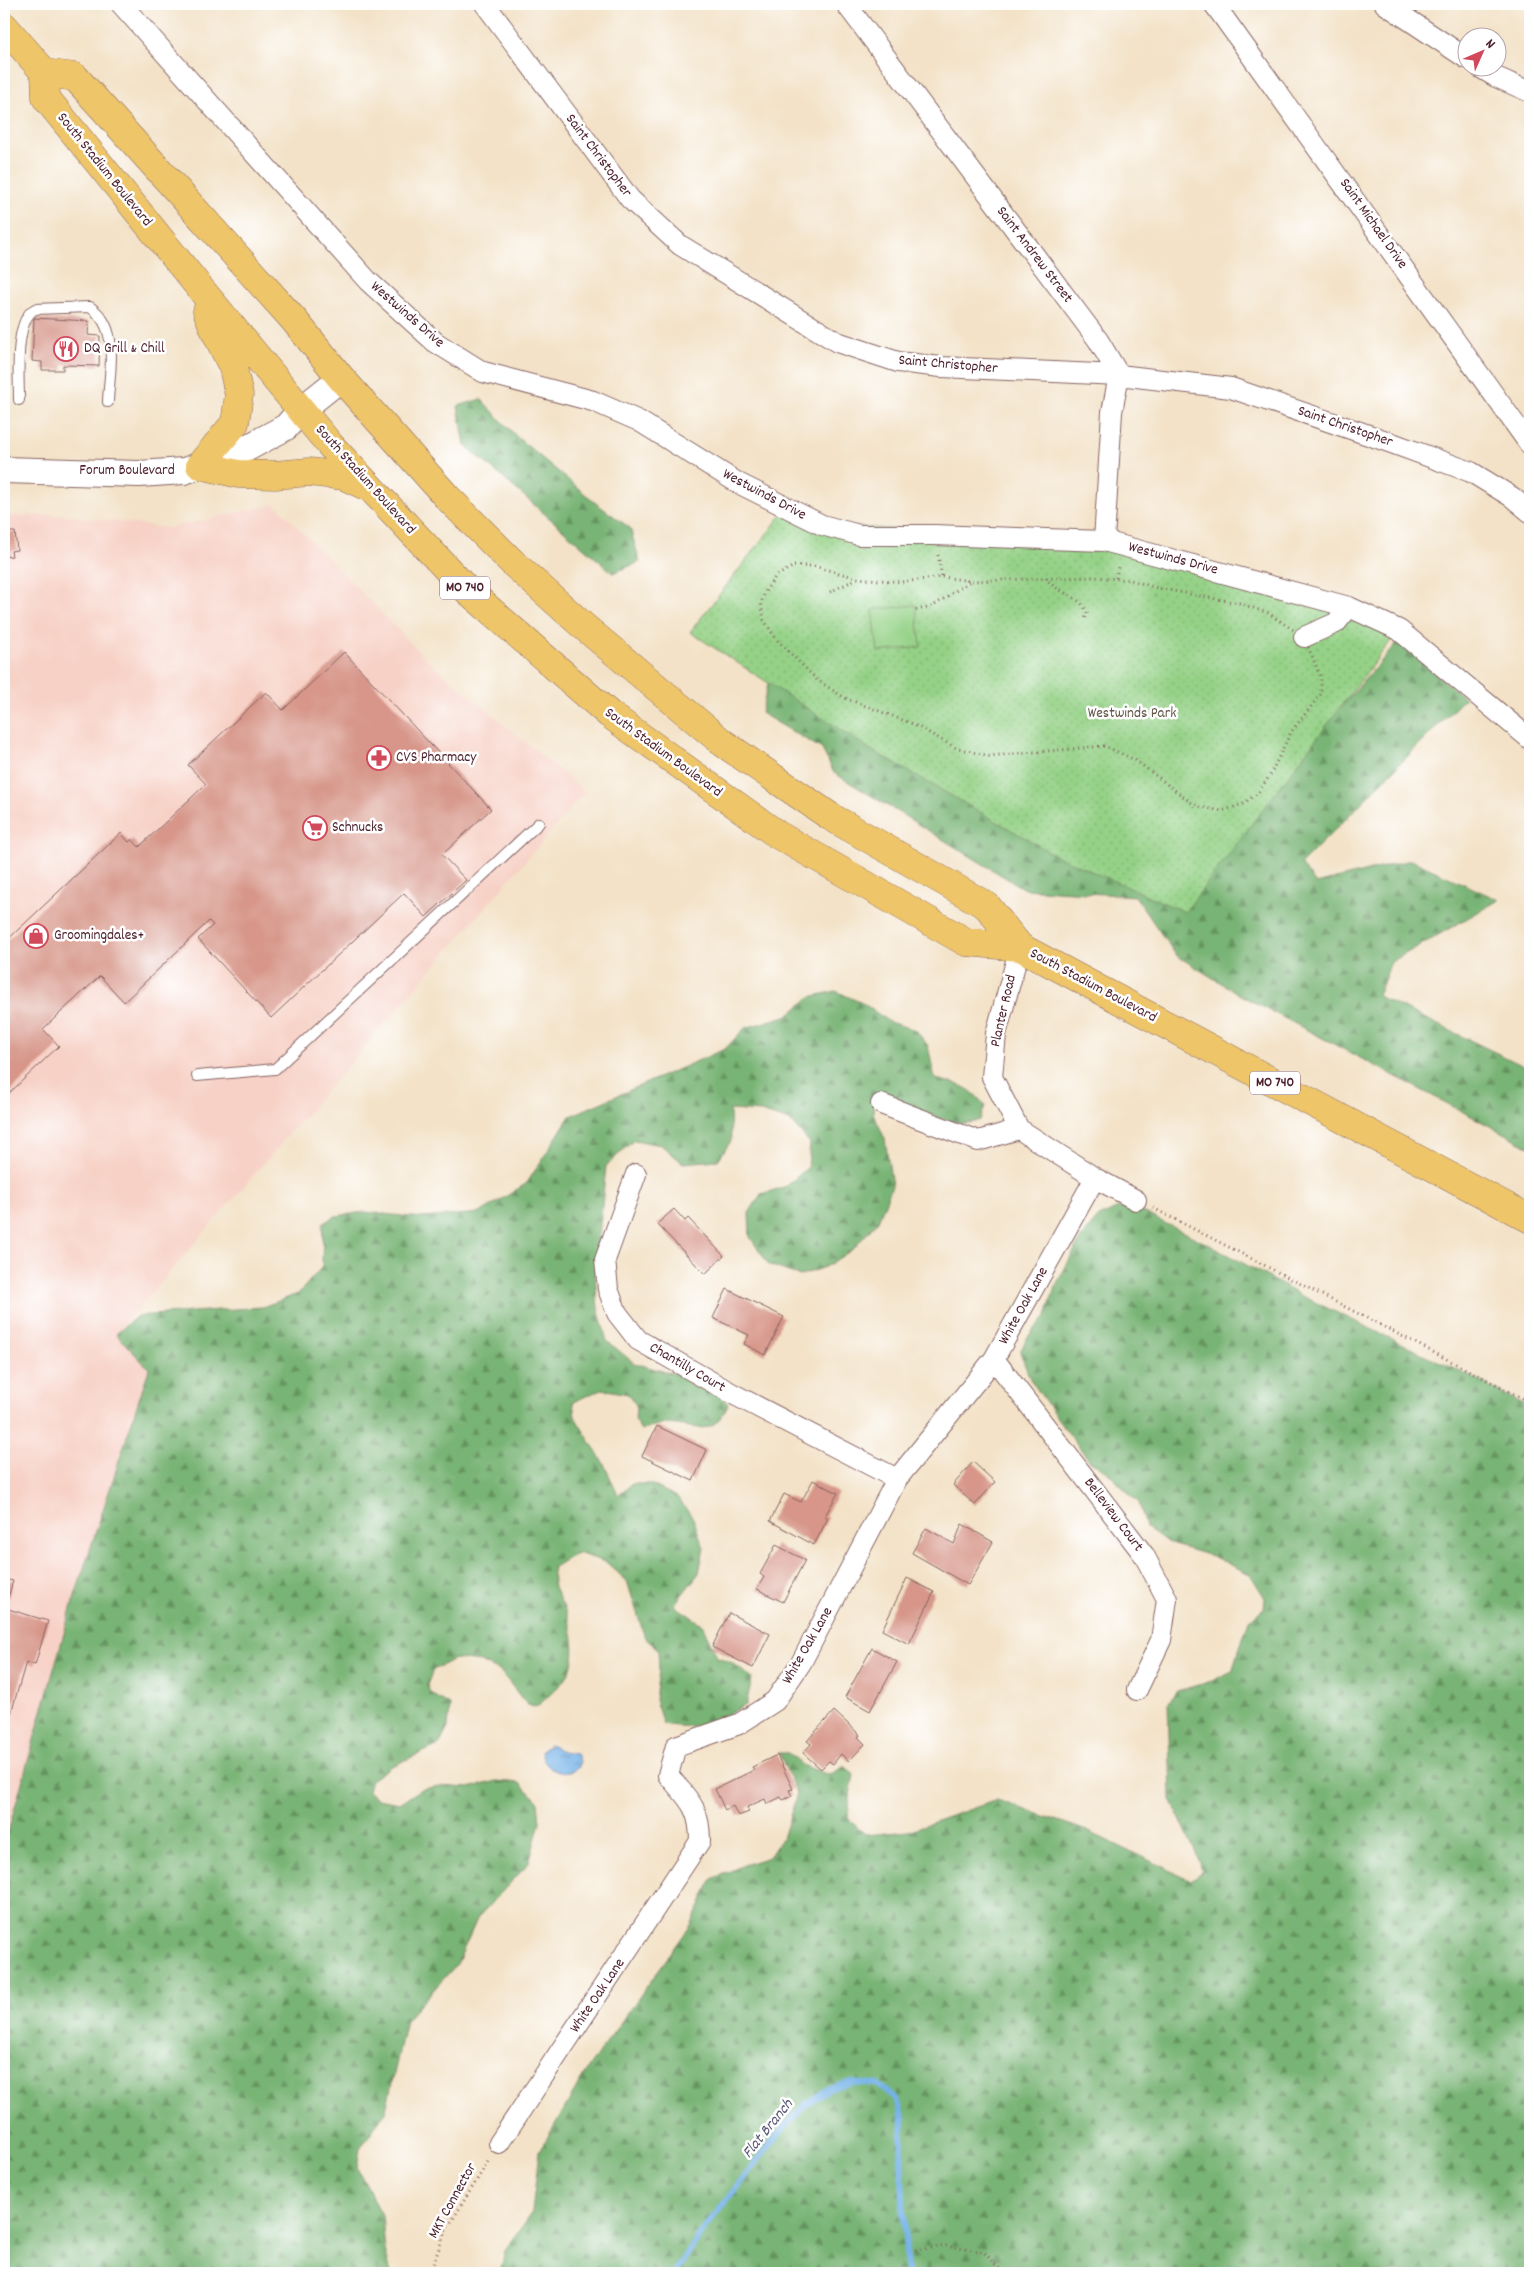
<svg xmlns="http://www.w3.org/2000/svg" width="1534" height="2277" font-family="Dekko,sans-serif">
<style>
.built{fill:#f7d1c6}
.forest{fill:url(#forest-firs);stroke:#616a50}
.park{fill:url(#park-dots);stroke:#707859}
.pitch{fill:#95d287;stroke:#707859}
.water{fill:url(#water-ripples);stroke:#60688a}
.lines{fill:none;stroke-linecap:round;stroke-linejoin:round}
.stream{stroke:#75b2e8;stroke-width:6}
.building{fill:#d79689}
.service-casing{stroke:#856362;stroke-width:12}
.minor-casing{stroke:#856362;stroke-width:22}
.tertiary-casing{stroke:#856362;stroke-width:28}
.primary-casing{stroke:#856362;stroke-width:29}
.path{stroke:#856362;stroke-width:3;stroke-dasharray:1 4;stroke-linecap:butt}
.service{stroke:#fff;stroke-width:10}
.minor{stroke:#fff;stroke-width:20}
.tertiary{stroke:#fff;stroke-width:26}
.primary{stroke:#eec569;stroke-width:28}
.labels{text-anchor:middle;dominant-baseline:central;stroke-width:5;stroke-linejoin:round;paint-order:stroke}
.shield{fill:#fff;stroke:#80626b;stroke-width:1}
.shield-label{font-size:14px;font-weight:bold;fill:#4a1f2b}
.street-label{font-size:15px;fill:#4a1f2b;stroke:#fff}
.poi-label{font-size:15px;fill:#4a1f2b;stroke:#fff;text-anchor:start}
.park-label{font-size:15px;fill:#605547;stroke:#fff}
.water-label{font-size:16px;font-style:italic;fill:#5b5a77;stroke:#fff}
</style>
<defs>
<pattern id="forest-firs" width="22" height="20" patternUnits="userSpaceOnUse" patternTransform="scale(1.25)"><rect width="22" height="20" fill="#78b474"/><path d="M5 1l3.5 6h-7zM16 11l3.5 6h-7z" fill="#64925f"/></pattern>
<pattern id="park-dots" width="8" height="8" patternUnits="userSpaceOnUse" patternTransform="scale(1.25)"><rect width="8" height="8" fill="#95d287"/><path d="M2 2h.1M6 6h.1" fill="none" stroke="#82b475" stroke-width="1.8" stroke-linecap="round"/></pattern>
<pattern id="water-ripples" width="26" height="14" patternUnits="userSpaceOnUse" patternTransform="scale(1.25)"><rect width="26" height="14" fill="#75b2e8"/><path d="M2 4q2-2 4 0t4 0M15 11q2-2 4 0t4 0" fill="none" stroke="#6290bc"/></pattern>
</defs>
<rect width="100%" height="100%" fill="#fff"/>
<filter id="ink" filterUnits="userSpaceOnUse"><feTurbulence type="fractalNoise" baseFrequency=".02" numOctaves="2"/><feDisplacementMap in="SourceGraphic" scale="10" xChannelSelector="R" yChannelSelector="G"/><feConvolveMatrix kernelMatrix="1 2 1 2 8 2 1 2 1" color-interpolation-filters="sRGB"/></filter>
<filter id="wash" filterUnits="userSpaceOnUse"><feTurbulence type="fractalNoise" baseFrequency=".0096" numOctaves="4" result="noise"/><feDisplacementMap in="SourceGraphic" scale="20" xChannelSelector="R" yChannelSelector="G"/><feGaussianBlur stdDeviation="1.12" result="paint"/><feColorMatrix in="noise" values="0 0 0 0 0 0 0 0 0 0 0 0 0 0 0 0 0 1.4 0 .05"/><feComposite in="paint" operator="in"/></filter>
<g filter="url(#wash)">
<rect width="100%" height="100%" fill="#f3e2c7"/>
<path class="built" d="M275,504L428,661L585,792L117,1333L149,1368L72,1605L4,1846V516L61,515L169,528Z"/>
<path class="forest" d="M481,399L518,438L597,504L630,528L640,562L613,573L465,445L458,406Z
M1398,642L1465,698L1301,864L1316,884L1411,860L1499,900L1391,962L1378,996L1530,1069V1147L1242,996L1176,955L1135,896L1024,889L834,773L822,749L761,713L775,655L1243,818Z
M836,991L864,1004L889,1022L916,1030L928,1046L935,1079C959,1084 970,1086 985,1106L980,1120C974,1122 966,1124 960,1123C930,1119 903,1101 875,1093L873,1113L885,1139L892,1186L878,1221L853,1249L827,1266L800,1276L769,1265L750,1237L749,1213L761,1194L787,1186L808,1167L810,1143L790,1121L761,1112L730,1110L731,1141L718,1160L683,1163L661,1145L634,1140L606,1166L595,1276L598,1308L607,1341L634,1363L666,1372L698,1378L712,1386L728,1404C712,1441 695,1424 663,1424C656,1424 648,1429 641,1431L635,1421L636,1405L628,1394L602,1389L573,1402L575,1417L604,1464L618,1495L632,1484H650L677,1497L693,1518L704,1548L699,1573L674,1605L702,1624L717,1657C732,1661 741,1668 752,1679L746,1705C714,1721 700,1731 663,1724L655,1700L659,1670L658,1649L645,1638L627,1581L606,1562L577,1553L554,1567C550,1584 555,1590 563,1606C572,1624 578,1652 570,1671C565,1682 547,1697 538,1706L527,1705L501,1672L481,1662L454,1659L433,1670L427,1685L430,1693L450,1705L448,1728L439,1745L390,1767L371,1780L368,1791L377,1799L400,1803L422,1789L440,1786L469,1788L497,1781L520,1783L538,1801L540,1822L529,1863L478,1917L457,1964L406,2020L386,2110L360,2149L357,2168L382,2215L385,2251L391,2273H4V1846L72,1605L149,1369L116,1334L137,1316L262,1307L298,1294L322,1267L323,1223L336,1216L365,1212L421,1218L480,1213L527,1183L570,1116L725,1049L745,1028L789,1015L810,997Z
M1118,1208L1142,1212L1220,1250L1300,1295L1484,1383L1530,1408V2273H500L505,2251L532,2212L539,2152L590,2065L691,1925L712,1879L744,1865L769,1857L784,1835L797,1794L779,1753H788L802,1765L829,1775L845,1766L854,1776L851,1788L848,1818L865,1835L908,1831L997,1800L1087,1831L1191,1880L1202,1872L1199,1860L1171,1799L1168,1703L1177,1691L1212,1681L1232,1671L1249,1620L1264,1609L1265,1598L1250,1574L1212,1556L1170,1544L1146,1527L1139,1503L1108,1473L1089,1460L1060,1422L1030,1379L1020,1352L1027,1338L1046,1316L1055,1287L1081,1238L1099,1217Z"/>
<path class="park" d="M787,508L822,525L1104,541L1399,630L1185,912L1059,857L873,751L690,632Z"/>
<path class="pitch" d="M916,605L921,647L878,652L873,610Z"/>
<path class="water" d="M549,1745H553L562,1752L576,1754L580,1762L579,1767C564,1779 543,1770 541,1751Z"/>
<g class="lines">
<path class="stream" d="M675,2273L701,2233L771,2143L805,2105L828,2089L852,2082L879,2085L897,2099L903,2119L901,2160L907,2273"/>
</g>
<g id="blocks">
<path class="building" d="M34,318L89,321L88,335L100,336L99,366L63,365V370H42V362L32,361Z
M9,527V532H15L17,550L11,551L12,556L4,557V528Z
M344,652L491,809L442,855L466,880L426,917L404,893L271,1018L198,939L213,925L209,921L124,1002L100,976L43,1029L59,1046L4,1098V943L121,833L129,842L132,839L139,847L206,784L188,765L266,692L283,710Z
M674,1209L685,1221L688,1218L724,1256L705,1274L657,1224Z
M727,1289L784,1317L765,1355L744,1344L749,1335L713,1318Z
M657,1426L707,1450L693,1481L642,1456Z
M973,1462L995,1482L975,1505L953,1485Z
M813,1480L838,1493L825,1516L828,1518L814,1545L770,1521L784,1494L801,1502Z
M962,1524L993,1542L968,1585L912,1553L926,1528L954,1544Z
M776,1545L805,1560L783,1602L757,1589L764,1577L760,1574Z
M907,1578L934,1592L909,1644L882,1630Z
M4,1579L13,1581L5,1608L48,1621L35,1665L26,1662L5,1734L4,1733Z
M729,1613L770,1634L753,1668L712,1647Z
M872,1648L897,1662L870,1711L845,1697Z
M834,1711L860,1735L858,1737L865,1744L849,1761L841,1754L833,1764L829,1761L821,1769L803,1753L811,1744L807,1741Z
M777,1755L793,1789L789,1790L792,1796L783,1800L781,1797L767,1804L765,1799L747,1807L749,1812L738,1816L733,1806L725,1810L715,1789L754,1770L752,1767Z"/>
</g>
</g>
<g filter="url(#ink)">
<use href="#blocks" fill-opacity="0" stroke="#856362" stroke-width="1"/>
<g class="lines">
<defs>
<path id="service" d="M19,400C19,378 14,320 35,309L90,307C121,328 109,370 108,402
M197,1076L275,1069L539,823"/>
<path id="minor" d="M121,4L368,281L435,342L483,372L593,401L639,421L738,483L822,525L859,535H934L1104,541L1349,607L1399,630L1530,739
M485,4L630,199L680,245L837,342L898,362L941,367L1119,375L1231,388L1389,442L1471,472L1512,497L1530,512
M846,4L1098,340L1119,375L1112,412L1104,541
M1214,4L1530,445
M1385,4L1466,58
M1481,68L1496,77L1530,92
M1304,637L1336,623L1349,607
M881,1104L978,1141L1019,1129L1095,1178L1136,1200
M1019,1129L992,1077L996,1034L1020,947
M636,1174L605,1260L608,1289L617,1313L638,1340L733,1394L897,1479
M994,1359L1144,1555L1167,1599L1161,1640L1137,1690
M499,2143L700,1841C700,1807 688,1799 668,1775L676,1746L739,1724L775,1701L801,1663L897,1479L994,1359L1095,1178"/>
<path id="tertiary" d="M4,470L139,474L184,471L240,452L286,427L301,410L341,378"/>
<path id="primary" d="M4,26L45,73L46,98L199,287L331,446L467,590L609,714L778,835L966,942L1020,947L1530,1219
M45,73L75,77L294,320L341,378L447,497L514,564L582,625L723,743L831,817L987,906L1020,947
M207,311L216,333L233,368L239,395L235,423L200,465L238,474L275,475L309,472L344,476L368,487"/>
</defs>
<use href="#service" class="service-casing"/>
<use href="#minor" class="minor-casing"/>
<use href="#tertiary" class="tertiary-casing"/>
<use href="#primary" class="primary-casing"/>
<path class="path" d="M938,555L942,577
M794,566H814L857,578L902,582L942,577L971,581L1094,577L1131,580L1157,588L1239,603L1268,613L1304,637L1321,678V694L1291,732L1270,775L1258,793L1243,804L1222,811L1196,806L1135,760L1105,746L989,756L956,748L913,724L845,698L817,680L776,639L764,620L761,603L766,590L776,576Z
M1046,577C1055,594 1081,594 1087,613L1085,619
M1116,578L1118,567
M830,592L856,579
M916,610L932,607L970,581
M1153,1208L1530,1402
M916,2250L946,2246L984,2252L1003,2273
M430,2273L445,2232L489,2160"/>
<use href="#service" class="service"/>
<use href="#minor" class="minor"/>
<use href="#tertiary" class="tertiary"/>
<use href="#primary" class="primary"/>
</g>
</g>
<defs>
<symbol id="restaurant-ring" viewBox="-11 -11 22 22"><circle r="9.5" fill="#fff" stroke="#d1495b" stroke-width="1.5"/><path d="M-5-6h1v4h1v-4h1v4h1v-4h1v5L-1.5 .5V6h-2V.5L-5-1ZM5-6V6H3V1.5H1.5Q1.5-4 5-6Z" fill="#d1495b"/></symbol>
<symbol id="pharmacy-ring" viewBox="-11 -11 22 22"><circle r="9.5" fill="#fff" stroke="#d1495b" stroke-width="1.5"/><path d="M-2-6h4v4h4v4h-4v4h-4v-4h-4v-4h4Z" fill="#d1495b"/></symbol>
<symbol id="supermarket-ring" viewBox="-11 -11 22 22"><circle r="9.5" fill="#fff" stroke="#d1495b" stroke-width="1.5"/><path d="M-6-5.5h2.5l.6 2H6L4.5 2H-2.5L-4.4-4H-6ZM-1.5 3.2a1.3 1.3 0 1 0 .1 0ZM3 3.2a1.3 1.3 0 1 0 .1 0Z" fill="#d1495b"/></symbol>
<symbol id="shop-ring" viewBox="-11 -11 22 22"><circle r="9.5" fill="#fff" stroke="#d1495b" stroke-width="1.5"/><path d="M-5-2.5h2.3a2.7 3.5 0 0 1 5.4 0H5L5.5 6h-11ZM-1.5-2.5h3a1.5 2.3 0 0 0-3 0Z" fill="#d1495b"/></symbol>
</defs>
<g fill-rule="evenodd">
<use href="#restaurant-ring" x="52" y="335" width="28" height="28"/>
<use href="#pharmacy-ring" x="365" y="744" width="28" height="28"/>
<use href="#supermarket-ring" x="301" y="814" width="28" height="28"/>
<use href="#shop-ring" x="22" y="922" width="28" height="28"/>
</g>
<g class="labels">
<g class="shield">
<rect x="440" y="576.5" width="50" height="23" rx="4"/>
<rect x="1250" y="1071.5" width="50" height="23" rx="4"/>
</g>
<g class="shield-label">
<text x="465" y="588">MO 740</text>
<text x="1275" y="1083">MO 740</text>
</g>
<g class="street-label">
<text transform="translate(598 156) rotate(53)">Saint Christopher</text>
<text transform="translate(104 170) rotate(51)">South Stadium Boulevard</text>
<text transform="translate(1373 224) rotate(55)">Saint Michael Drive</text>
<text transform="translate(1034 255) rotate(53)">Saint Andrew Street</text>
<text transform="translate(407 315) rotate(41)">Westwinds Drive</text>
<text transform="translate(948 365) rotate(5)">Saint Christopher</text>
<text transform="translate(1345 427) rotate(19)">Saint Christopher</text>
<text x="127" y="471">Forum Boulevard</text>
<text transform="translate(365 480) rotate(48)">South Stadium Boulevard</text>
<text transform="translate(764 495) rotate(28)">Westwinds Drive</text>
<text transform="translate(1173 559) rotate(15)">Westwinds Drive</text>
<text transform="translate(663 753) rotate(36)">South Stadium Boulevard</text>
<text transform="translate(1093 986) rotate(28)">South Stadium Boulevard</text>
<text transform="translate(1004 1011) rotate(-77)">Planter Road</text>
<text transform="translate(1024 1306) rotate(-61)">White Oak Lane</text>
<text transform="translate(687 1368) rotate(30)">Chantilly Court</text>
<text transform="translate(1113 1515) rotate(53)">Belleview Court</text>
<text transform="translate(808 1646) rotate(-60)">White Oak Lane</text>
<text transform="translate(598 1996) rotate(-56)">White Oak Lane</text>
<text transform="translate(453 2201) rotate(-61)">MKT Connector</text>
</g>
<g class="poi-label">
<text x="84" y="349">DQ Grill &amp; Chill</text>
<text x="396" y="758">CVS Pharmacy</text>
<text x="332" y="828">Schnucks</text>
<text x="54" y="936">Groomingdales+</text>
</g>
<g class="park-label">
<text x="1132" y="714">Westwinds Park</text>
</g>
<g class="water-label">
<text transform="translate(768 2129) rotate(-51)">Flat Branch</text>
</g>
</g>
<rect width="1534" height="2277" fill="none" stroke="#fff" stroke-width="20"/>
<g transform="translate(1482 52) rotate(45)"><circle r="24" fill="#ffffff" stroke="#b7a5aa"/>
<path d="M0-4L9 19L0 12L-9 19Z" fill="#d1495b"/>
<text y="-8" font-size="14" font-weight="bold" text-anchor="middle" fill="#4a1f2b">N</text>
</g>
</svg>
